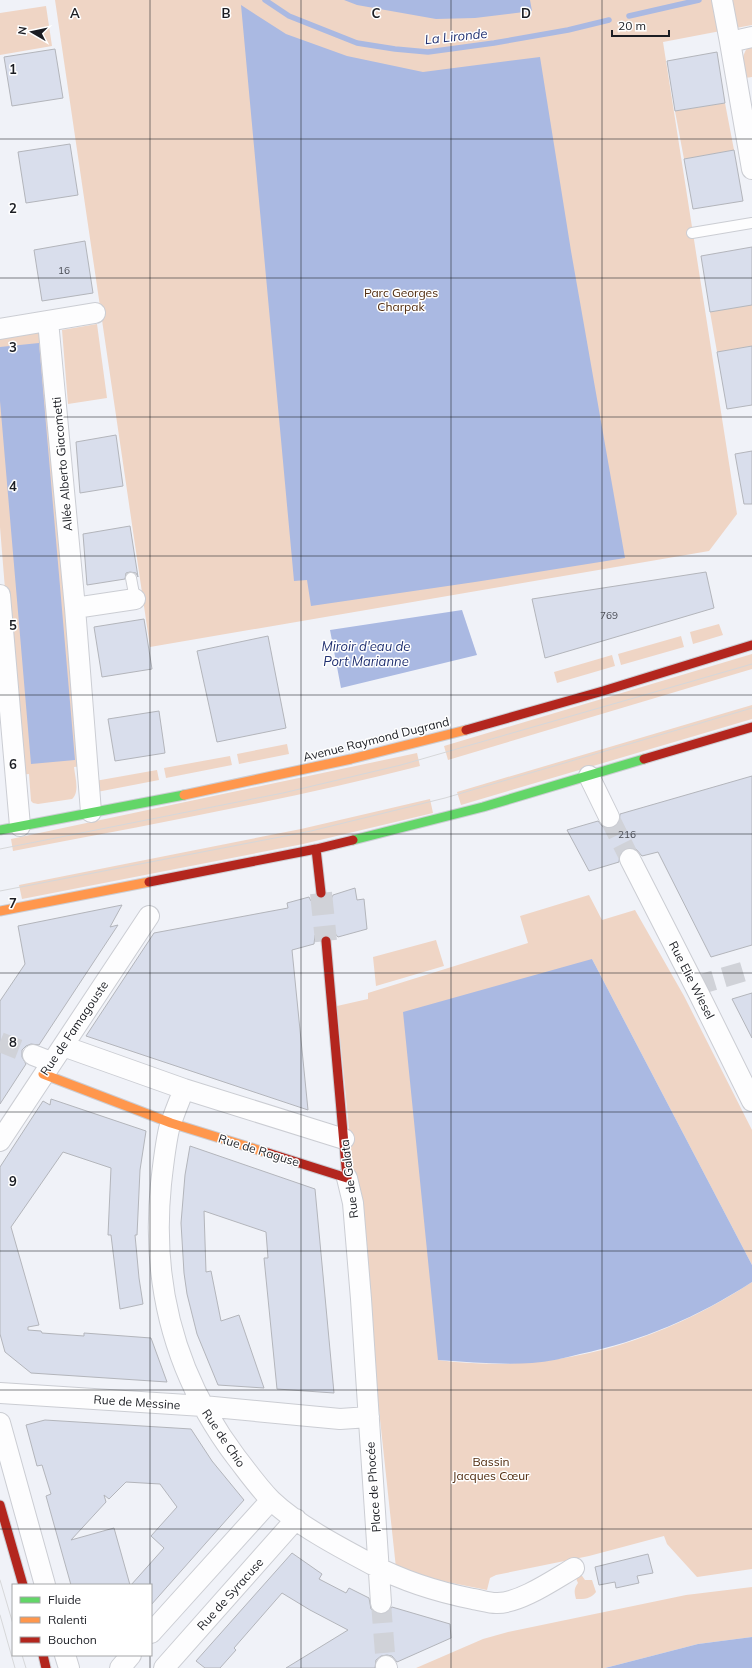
<svg xmlns="http://www.w3.org/2000/svg" width="752" height="1668" font-family="Mulish,sans-serif">
<style>
.green{fill:#efd5c5}
.water{fill:#aab9e2}
.lines{fill:none;stroke-linecap:round;stroke-linejoin:round}
.stream{stroke:#aab9e2;stroke-width:5.5}
.building{fill:#d9deec;stroke:#b3b5bb}
.street-tunnel{stroke:#d0d2d8;stroke-width:20;stroke-dasharray:20 10;stroke-linecap:butt}
.secondary-tunnel{stroke:#d0d2d8;stroke-width:22;stroke-dasharray:22 11;stroke-linecap:butt}
.lane-casing{stroke:#cbcdd3;stroke-width:12}
.street-casing{stroke:#cbcdd3;stroke-width:22}
.fast-casing{stroke:#cbcdd3;stroke-width:11}
.slow-casing{stroke:#cbcdd3;stroke-width:11}
.jam-casing{stroke:#cbcdd3;stroke-width:11}
.lane{stroke:#fdfdfe;stroke-width:10}
.street{stroke:#fdfdfe;stroke-width:20}
.fast{stroke:#63d668;stroke-width:9}
.slow{stroke:#ff974d;stroke-width:9}
.jam{stroke:#b3261e;stroke-width:9}
.tram{stroke:#d6d7d9;stroke-width:1}
.grid{fill:none;stroke:#1b1d23;stroke-width:1;stroke-opacity:0.55}
.labels{text-anchor:middle;dominant-baseline:central;stroke-width:3;stroke-linejoin:round;paint-order:stroke}
.number-label{font-size:10px;fill:#4a4d55}
.park-label{font-size:12px;fill:#4f2a0d;stroke:#fff}
.street-label{font-size:12px;fill:#1b1d23;stroke:#fff}
.water-label{font-size:13px;font-style:italic;fill:#1f2f70;stroke:#fff}
.grid-label{font-size:13px;text-anchor:middle;font-weight:bold;fill:#1b1d23;stroke:#fff;stroke-width:3;stroke-linejoin:round;paint-order:stroke}
</style>
<rect width="100%" height="100%" fill="#f0f2f8"/>
<path class="green" d="M55,0H752V25L663,42L737,514L709,551L150,647Z
M46,6L52,46L0,55V13Z
M752,46V77L745,78C743,66 740,57 748,47Z
M725,103L734,150L684,159L675,111Z
M752,305V346L717,352L710,312Z
M97,324L107,398L68,404L62,330Z
M46,328L83,766L74,767C75,777 80,792 72,799L38,804L33,803L31,801L29,774L20,775L0,527V335Z
M719,624L723,635L693,644L690,632Z
M681,636L684,647L621,665L618,654Z
M752,654V669L448,760L444,746Z
M612,655L615,666L557,683L554,672Z
M752,705V719L461,805L457,792Z
M287,744L289,754L239,764L237,754Z
M417,753L420,766C286,800 150,825 13,851L11,839Z
M230,756L232,765L166,778L164,768Z
M157,770L159,780L97,792L95,781Z
M430,799L433,813L303,844L22,899L19,885L301,829Z
M589,895L602,920L635,910L684,996L752,1130V1265L592,959L438,1360C551,1375 658,1344 752,1282V1569L697,1577L667,1544L664,1536L589,1556L496,1575L490,1578L487,1590L427,1578L396,1568L351,1149L337,1006L368,999V993L528,943L520,916Z
M436,940L444,966L376,986L373,957Z
M580,1573L585,1580H592L596,1592C591,1599 584,1599 576,1599C574,1592 574,1588 578,1583L575,1576Z
M752,1587V1637L698,1644L605,1668H416L483,1639L508,1632L686,1595Z"/>
<path class="water" d="M344,0H530L532,11L475,18L436,19L357,5Z
M241,5L286,34L347,56L423,72L540,57L571,251L625,558L475,582L311,606L307,580L294,581Z
M39,343L75,760L31,764L0,401V347Z
M462,610L477,655L341,688L330,630Z
M592,959L752,1265V1282C698,1317 642,1341 580,1354C564,1358 548,1362 532,1363C501,1365 469,1362 438,1360L403,1012Z
M752,1637V1668H605L698,1644Z"/>
<g class="lines">
<path class="stream" d="M265,0L289,16L357,43L395,49L428,52L494,43L568,30L609,20
M629,16L699,0"/>
</g>
<path class="building" d="M55,49L63,98L12,106L4,57Z
M717,52L725,103L675,111L667,61Z
M70,144L78,195L26,203L18,152Z
M734,150L743,201L693,209L684,159Z
M85,241L93,293L42,301L34,250Z
M752,247V305L710,312L701,256Z
M752,346V405L727,409L717,352Z
M116,435L123,486L80,493L76,442Z
M752,451V504H744L735,454Z
M130,526L138,577L136,573L130,572L126,573L125,579L87,585L83,534Z
M706,572L714,608L545,658L532,599Z
M144,619L152,669L102,677L94,627Z
M268,636L286,728L217,742L197,651Z
M159,711L165,753L115,761L108,719Z
M752,776V945L711,957L658,852L642,856L636,849L630,848L625,849L620,853L619,862L589,871L567,830L598,821L603,827L609,828L614,827L619,823L620,814Z
M355,888L357,900L364,899L367,929L338,937L332,930L325,929L319,931L315,935L314,944L292,950L308,1110L86,1036L154,933L288,908L287,903L309,897L311,901L316,904L323,905L329,903L333,895Z
M122,905L110,927L118,925L39,1045L31,1044L26,1046L22,1050V1057L26,1064L0,1104V1001L25,964L18,926Z
M752,993V1038L732,999Z
M51,1099L146,1131L140,1170L137,1235H135L139,1278L143,1304L120,1309L111,1235H108L111,1168L63,1152L11,1227L39,1325L28,1327V1330L41,1331L42,1333L84,1336V1333L151,1338L167,1382L31,1373L5,1352L0,1334V1167L43,1101L50,1105Z
M190,1146L315,1189L334,1393L277,1389L264,1258H268L266,1232L204,1211L206,1272L211,1271L221,1321L239,1315L264,1388L218,1385L197,1334L187,1294L184,1273L181,1223L185,1175Z
M45,1420L191,1429L212,1461L244,1500L151,1605V1585H131L164,1548L151,1536L177,1507L160,1484L126,1482L109,1499L104,1495L106,1502L71,1540L114,1528L130,1585H71L46,1496L51,1494L42,1465L37,1466L26,1425Z
M292,1553L322,1574L319,1579L346,1593L349,1588L369,1598L371,1609L376,1613L381,1614L387,1613L392,1607L450,1624L451,1638L397,1662L392,1656L387,1655L381,1656L376,1660L375,1668H286L348,1630L310,1610L282,1593L234,1648L236,1650L220,1668H205L196,1661Z
M648,1554L653,1573L637,1576L639,1583L616,1588L615,1582L599,1585L595,1567Z"/>
<g class="lines">
<path class="street-tunnel" d="M609,817L630,859
M695,986L752,969
M0,1042L33,1055
M381,1603L386,1666"/>
<path class="secondary-tunnel" d="M321,893L326,941"/>
<defs>
<path id="lane" d="M692,233L752,223
M131,578L135,599"/>
<path id="street" d="M722,0L730,42
M752,37L730,42L752,169
M48,321L75,608L91,812
M0,329L95,313
M0,595L20,826
M75,608L135,599
M589,776L609,817
M630,859L699,994L752,1101
M63,1046L184,1089L344,1139
M33,1055L51,1062
M184,1089C179,1102 173,1116 169,1129C165,1147 163,1166 161,1184C151,1284 175,1376 236,1457C247,1471 258,1487 271,1500C297,1525 341,1548 373,1565C405,1582 438,1592 473,1599C480,1600 489,1603 496,1603C519,1604 555,1579 574,1568
M0,1141L149,916
M347,1178L353,1203L361,1299L381,1603
M0,1393L203,1406L340,1419L369,1417
M0,1423L45,1585
M151,1633L271,1500
M65,1655L69,1668
M386,1666L387,1668
M120,1668L131,1655
M164,1668L296,1519"/>
<path id="fast" d="M0,830L184,795
M353,840L483,807L644,759"/>
<path id="slow" d="M184,795L351,759L466,730
M0,911L149,882
M43,1074L171,1123L268,1153"/>
<path id="jam" d="M466,730L603,691L752,645
M644,759L752,727
M316,849L321,893
M149,882L316,849L353,840
M268,1153L347,1178L326,941
M0,1505L23,1585
M43,1655L46,1668"/>
</defs>
<use href="#lane" class="lane-casing"/>
<use href="#street" class="street-casing"/>
<use href="#fast" class="fast-casing"/>
<use href="#slow" class="slow-casing"/>
<use href="#jam" class="jam-casing"/>
<use href="#lane" class="lane"/>
<use href="#street" class="street"/>
<use href="#fast" class="fast"/>
<use href="#slow" class="slow"/>
<use href="#jam" class="jam"/>
<path class="tram" d="M0,849L283,793L401,765L752,664
M0,891L311,831L445,798L752,708
M0,1580L13,1624
M0,1615L15,1668
M22,1655L26,1668"/>
</g>
<path class="grid" d="M150,0V1585M301,0V1668M451,0V1668M602,0V1668M0,139H752M0,278H752M0,417H752M0,556H752M0,695H752M0,834H752M0,973H752M0,1112H752M0,1251H752M0,1390H752M0,1529H752M150,1655V1668"/>
<g class="labels">
<g class="number-label">
<text x="64" y="270">16</text>
<text x="609" y="615">769</text>
<text x="627" y="834">216</text>
</g>
<g class="park-label">
<text x="401" y="292">Parc Georges<tspan x="401" dy="14">Charpak</tspan></text>
<text x="491" y="1461">Bassin<tspan x="491" dy="14">Jacques Cœur</tspan></text>
</g>
<g class="street-label">
<text transform="translate(62 464) rotate(-95)">Allée Alberto Giacometti</text>
<text transform="translate(376 739) rotate(-14)">Avenue Raymond Dugrand</text>
<text transform="translate(692 980) rotate(63)">Rue Elie Wiesel</text>
<text transform="translate(74 1028) rotate(-56)">Rue de Famagouste</text>
<text transform="translate(259 1150) rotate(17)">Rue de Raguse</text>
<text transform="translate(349 1179) rotate(-97)">Rue de Galata</text>
<text transform="translate(137 1402) rotate(4)">Rue de Messine</text>
<text transform="translate(224 1438) rotate(56)">Rue de Chio</text>
<text transform="translate(373 1487) rotate(-94)">Place de Phocée</text>
<text transform="translate(230 1594) rotate(-48)">Rue de Syracuse</text>
</g>
<g class="water-label">
<text transform="translate(456 36) rotate(-6)">La Lironde</text>
<text x="366" y="646">Miroir d'eau de<tspan x="366" dy="15">Port Marianne</tspan></text>
</g>
</g>
<g class="grid-label">
<text x="75" y="18">A</text>
<text x="226" y="18">B</text>
<text x="376" y="18">C</text>
<text x="526" y="18">D</text>
<text x="13" y="74">1</text>
<text x="13" y="213">2</text>
<text x="13" y="352">3</text>
<text x="13" y="491">4</text>
<text x="13" y="630">5</text>
<text x="13" y="769">6</text>
<text x="13" y="908">7</text>
<text x="13" y="1047">8</text>
<text x="13" y="1186">9</text>
</g>
<rect x="12" y="1584" width="140" height="72" fill="#ffffff" stroke="#a4a5a7"/>
<rect x="20" y="1597" width="20" height="6" fill="#63d668" stroke="#a4a5a7"/>
<text x="48" y="1604" font-size="12" fill="#1b1d23">Fluide</text>
<rect x="20" y="1617" width="20" height="6" fill="#ff974d" stroke="#a4a5a7"/>
<text x="48" y="1624" font-size="12" fill="#1b1d23">Ralenti</text>
<rect x="20" y="1637" width="20" height="6" fill="#b3261e" stroke="#a4a5a7"/>
<text x="48" y="1644" font-size="12" fill="#1b1d23">Bouchon</text>
<g transform="translate(32 32) rotate(279)" stroke="#ffffff" stroke-width="3" paint-order="stroke">
<path d="M0-3L7 15L0 10L-7 15Z" fill="#1b1d23"/>
<text y="-6" font-size="11" font-weight="bold" text-anchor="middle" fill="#1b1d23">N</text>
</g>
<path d="M612 30v6h57v-6" fill="none" stroke="#1b1d23" stroke-width="2"/>
<text x="618" y="30" font-size="12" fill="#1b1d23" stroke="#ffffff" stroke-width="3" paint-order="stroke">20 m</text>
</svg>
